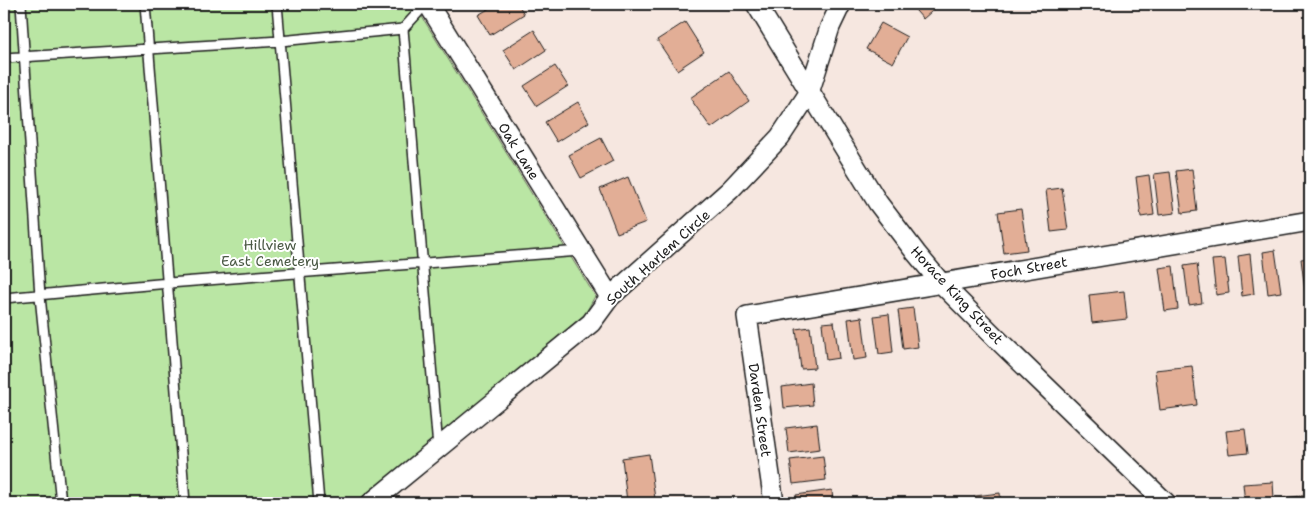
<svg xmlns="http://www.w3.org/2000/svg" width="1314" height="507" font-family="'Shantell Sans',sans-serif">
<style>
.green{fill:#bae6a4;stroke:#6b8160}
.building{fill:#e2ae96;stroke:#1c1c1c}
.lines{fill:none;stroke-linecap:round;stroke-linejoin:round}
.lane-casing{stroke:#1c1c1c;stroke-width:12}
.street-casing{stroke:#1c1c1c;stroke-width:22}
.lane{stroke:#fff;stroke-width:9}
.street{stroke:#fff;stroke-width:19}
.labels{text-anchor:middle;dominant-baseline:central;stroke-width:4;stroke-linejoin:round;paint-order:stroke}
.street-label{font-size:14px;fill:#1c1c1c;stroke:#fff}
.park-label{font-size:14px;fill:#4b5945;stroke:#fff}
</style>
<rect width="100%" height="100%" fill="#f6e7e0"/>
<filter id="ink" filterUnits="userSpaceOnUse"><feTurbulence type="fractalNoise" baseFrequency=".02" numOctaves="2"/><feDisplacementMap in="SourceGraphic" scale="10" xChannelSelector="R" yChannelSelector="G"/><feConvolveMatrix kernelMatrix="1 2 1 2 8 2 1 2 1" color-interpolation-filters="sRGB"/></filter>
<g filter="url(#ink)">
<path class="green" d="M4,4H414L595,296L585,314L429,445L355,503H4Z"/>
<path class="building" d="M497,4H518L524,14L490,35L478,15Z
M910,4H940L923,19Z
M685,22L704,52L677,70L657,40Z
M881,23L907,37L893,63L866,49Z
M534,30L546,50L516,70L503,50Z
M555,66L568,86L537,106L524,86Z
M729,71L749,101L711,128L690,98Z
M578,102L589,122L557,142L545,122Z
M601,138L613,161L581,178L569,155Z
M1192,169L1197,211L1182,213L1176,171Z
M1170,172L1175,213L1159,215L1154,174Z
M1149,175L1154,215L1141,217L1136,177Z
M628,177L646,222L617,233L600,189Z
M1062,188L1068,230L1051,232L1046,190Z
M1021,209L1027,250L1004,253L998,212Z
M1275,250L1281,292L1268,294L1263,252Z
M1250,254L1254,294L1242,296L1238,256Z
M1310,258V299H1306L1301,259Z
M1225,259L1229,293L1216,295L1212,260Z
M1197,264L1202,303L1189,305L1184,266Z
M1173,266L1178,309L1165,311L1159,268Z
M1124,291L1127,319L1092,323L1089,295Z
M913,308L918,347L903,349L898,310Z
M889,314L893,352L879,354L874,316Z
M862,317L867,358L853,360L848,319Z
M834,322L839,358L826,360L822,323Z
M810,327L815,368L801,369L796,329Z
M1192,366L1197,405L1160,410L1155,370Z
M811,383L813,405L784,408L782,387Z
M817,424L820,449L789,453L786,428Z
M1245,429L1248,453L1229,455L1226,431Z
M649,454L655,499L627,502L622,458Z
M823,456L826,480L793,484L790,460Z
M1273,482L1274,499L1310,495V503H1245L1243,484Z
M832,490L833,503H797L796,495Z
M1000,493L1001,503H975V496Z"/>
<g class="lines">
<defs>
<path id="lane" d="M21,4L40,296L61,503
M145,4L185,503
M277,4L319,503
M403,29L438,448
M4,58L280,41L403,29L426,4
M4,298L169,283L580,251"/>
<path id="street" d="M428,4L610,297
M756,4L878,203L916,253L941,283L997,339L1166,503
M371,503L591,323L610,297L730,190L780,137L809,93L830,27L841,4
M774,503L747,316L1310,221"/>
</defs>
<use href="#lane" class="lane-casing"/>
<use href="#street" class="street-casing"/>
<use href="#lane" class="lane"/>
<use href="#street" class="street"/>
</g>
</g>
<g class="labels">
<g class="street-label">
<text transform="translate(519 151) rotate(58)">Oak Lane</text>
<text transform="translate(658 257) rotate(-42)">South Harlem Circle</text>
<text transform="translate(1029 268) rotate(-10)">Foch Street</text>
<text transform="translate(957 295) rotate(47)">Horace King Street</text>
<text transform="translate(760 410) rotate(82)">Darden Street</text>
</g>
<g class="park-label">
<text x="270" y="245">Hillview<tspan x="270" dy="16">East Cemetery</tspan></text>
</g>
</g>
<rect width="1314" height="507" fill="none" stroke="#fff" stroke-width="20"/>
<rect x="10" y="10" width="1294" height="487" fill="none" stroke="#1c1c1c" stroke-width="2" filter="url(#ink)"/>
</svg>
